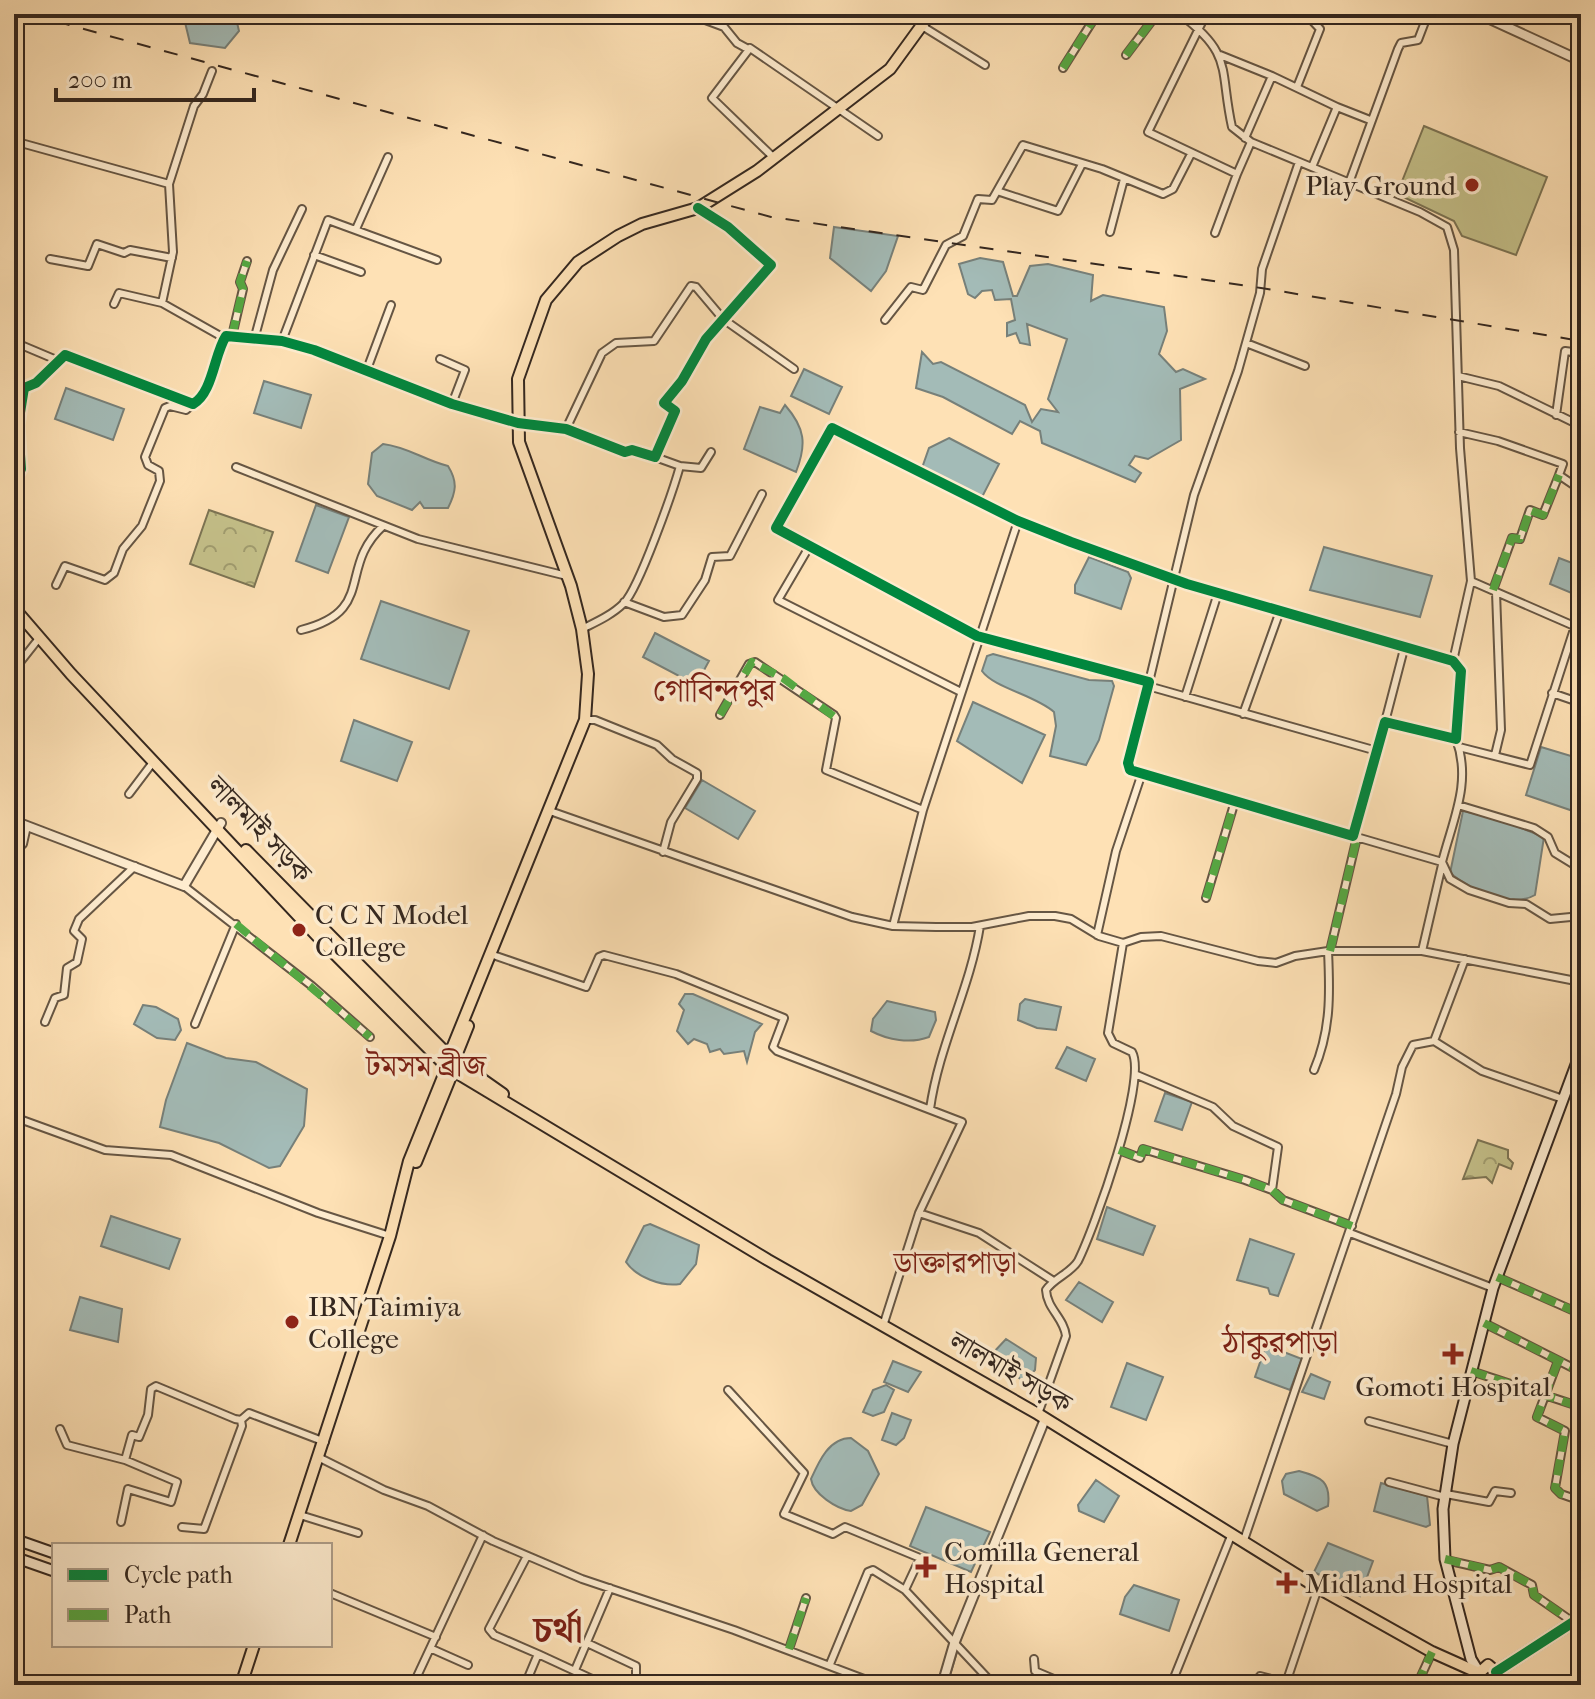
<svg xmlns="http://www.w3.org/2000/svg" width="1595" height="1699" font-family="'IM FELL French Canon','Noto Serif Bengali',serif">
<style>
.green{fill:#c5c18a;stroke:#7c7454;stroke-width:2}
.forest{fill:url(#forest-crowns);stroke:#7c7454;stroke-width:2}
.water{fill:#a3bbb7;stroke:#77807a;stroke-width:2}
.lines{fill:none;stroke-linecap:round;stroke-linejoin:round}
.stream{stroke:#77807a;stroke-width:2}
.minor-casing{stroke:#665644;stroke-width:10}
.tertiary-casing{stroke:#665644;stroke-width:12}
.secondary-casing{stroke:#34271f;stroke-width:13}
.primary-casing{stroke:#34271f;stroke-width:14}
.minor{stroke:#feeccf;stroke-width:6}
.tertiary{stroke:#feeccf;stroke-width:8}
.secondary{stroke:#feeccf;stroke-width:9}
.primary{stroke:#fee1b5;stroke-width:10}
.rail{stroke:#34271f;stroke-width:2;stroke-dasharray:14 14;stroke-linecap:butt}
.quiet{stroke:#54aa43;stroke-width:8;stroke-dasharray:16 8;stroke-linecap:butt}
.cycleway-casing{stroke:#feeccf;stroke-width:15}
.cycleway{stroke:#00873e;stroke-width:10}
.poi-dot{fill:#8f2418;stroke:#feeccf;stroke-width:3}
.labels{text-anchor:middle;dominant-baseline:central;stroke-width:7;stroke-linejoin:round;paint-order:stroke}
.poi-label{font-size:28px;fill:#34271f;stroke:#feeccf;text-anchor:start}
.street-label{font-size:28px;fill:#34271f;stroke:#feeccf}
.neighbourhood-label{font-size:30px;fill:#7a1f14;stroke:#feeccf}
.quarter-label{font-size:32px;fill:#7a1f14;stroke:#feeccf}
.district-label{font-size:36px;font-weight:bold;fill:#7a1f14;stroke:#feeccf}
</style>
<defs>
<pattern id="forest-crowns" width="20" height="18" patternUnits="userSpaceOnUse" patternTransform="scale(2)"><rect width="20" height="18" fill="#c5c18a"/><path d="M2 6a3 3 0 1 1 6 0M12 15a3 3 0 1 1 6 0" fill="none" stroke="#a19d70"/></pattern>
</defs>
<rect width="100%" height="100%" fill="#fee1b5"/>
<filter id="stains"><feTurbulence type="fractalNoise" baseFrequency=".0025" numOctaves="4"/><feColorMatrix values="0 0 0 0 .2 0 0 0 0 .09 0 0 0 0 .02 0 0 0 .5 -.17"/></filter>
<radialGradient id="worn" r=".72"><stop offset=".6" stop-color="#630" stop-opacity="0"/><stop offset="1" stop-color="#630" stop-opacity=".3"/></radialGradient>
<path class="green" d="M1424,126L1547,177L1516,255L1462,236L1454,221L1397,194Z"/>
<path class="forest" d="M209,510L273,532L254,587L190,564Z
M1478,1140L1508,1150V1158L1513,1163L1511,1169L1499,1164L1492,1183L1486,1177L1463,1179Z"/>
<path class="water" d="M183,14H235L239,31L225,48L190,43Z
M834,227L898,236L886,271L871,291L830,258Z
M980,258L1003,262L1013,296H1017L1030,266L1048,264L1093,275L1091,301L1103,295L1164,307L1167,331L1159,354L1176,372L1183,369L1205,379L1180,389L1181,440L1148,459L1135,456L1129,465L1141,473L1135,482L1042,443L1040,431L1020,421L1012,434L943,397L916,388L922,352L933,364L941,362L1025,405L1032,422L1041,409L1058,412L1048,399L1067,339L1027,324L1030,345L1020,343L1016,333L1007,336V323L1015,320L1011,299L995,300L992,290L982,291L975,298L968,294L959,264Z
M804,369L842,387L829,414L791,396Z
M264,381L311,395L301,428L254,413Z
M66,388L124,409L113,440L55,419Z
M785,405C805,428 807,444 796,472L744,449L760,407L780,413Z
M949,438L999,464L981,499L922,468L929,448Z
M383,444C408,447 424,460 448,466C458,482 456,492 448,508H424L420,502L412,510L377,496L368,484L372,453Z
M316,505L349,517L328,573L296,561Z
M1324,547L1432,576L1420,617L1310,590Z
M1089,557L1128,572L1131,578L1121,609L1075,593V585Z
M1559,558L1572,563L1574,558L1581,561V597L1550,584Z
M381,601L469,631L449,689L361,659Z
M655,633L709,661L696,685L643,657Z
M993,654L1089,680L1112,681L1114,686L1099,740L1086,765L1050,756L1056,726L1054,712C1035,695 994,688 982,671L987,656Z
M973,702L1045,735L1022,783L957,741Z
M354,720L412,742L397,781L341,761Z
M1541,747L1581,759V799L1573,811L1526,795Z
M702,780L755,811L738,839L685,808Z
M1463,811L1495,818L1544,837L1535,895C1511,909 1470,889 1450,873Z
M685,994H693L762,1024L755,1032L747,1062L744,1051L724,1054L720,1049L710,1052L707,1044L694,1039L688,1044L677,1031L684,1010L679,1004Z
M1025,999L1061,1007L1056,1030L1037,1028L1018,1020L1020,1004Z
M887,1001L935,1012L936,1020L929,1037C910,1044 888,1040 871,1031L873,1019Z
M143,1005L156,1007L178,1019L181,1030L175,1040L157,1038L134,1024Z
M187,1043L226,1058L256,1062L307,1089L304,1126L280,1166L269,1168L219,1143L160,1127L166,1100Z
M1067,1047L1095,1059L1086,1081L1056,1068Z
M1165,1093L1192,1102L1182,1130L1155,1121Z
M1107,1207L1155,1226L1143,1255L1097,1239Z
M111,1216L180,1239L169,1269L101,1246Z
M650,1224L699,1245L696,1264L680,1284C662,1287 636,1277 626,1262L644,1226Z
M1250,1239L1294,1254L1278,1296L1270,1294L1268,1288L1237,1280Z
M1079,1282L1113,1302L1102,1322L1066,1300Z
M80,1297L122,1309L118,1342L70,1330Z
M1006,1339L1036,1358L1035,1370L1024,1382L993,1357V1353Z
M1266,1345L1302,1359L1290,1390L1255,1377Z
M893,1361L921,1372L908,1392L884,1382Z
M1127,1363L1163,1377L1146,1420L1111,1407Z
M1311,1374L1330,1382L1324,1399L1302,1392Z
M886,1385L894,1390L884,1412L873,1416L863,1412L873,1390Z
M892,1413L911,1420L904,1438L896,1445L882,1440Z
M851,1438L868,1451L879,1474L862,1505L851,1511C837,1509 813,1494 811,1479C819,1461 829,1438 851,1438Z
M1299,1471C1322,1477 1331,1482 1328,1506L1317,1511L1284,1494L1282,1481L1286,1474Z
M1096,1480L1119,1496L1104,1522L1079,1511L1078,1505Z
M1381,1483L1427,1496L1430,1525L1426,1527L1374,1511Z
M926,1507L990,1532L971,1572L910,1546Z
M1328,1543L1373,1561L1360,1596L1314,1572Z
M1134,1585L1179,1600L1169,1631L1120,1614L1125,1597Z"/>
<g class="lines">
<path class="stream" d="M1021,1490L1036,1451
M977,1597L1015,1503
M947,1685L964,1629"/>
<defs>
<path id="minor" d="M689,14L724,27L737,43L748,49
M1180,14C1234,55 1219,68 1232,127L1251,142L1420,212L1447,227L1454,250L1460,448L1471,581L1581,629
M1206,14L1148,132L1237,174L1251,142
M922,26L985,65
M1126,55L1157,14
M1220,55L1272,76
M1063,68L1097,14
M212,71L203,94L194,106L169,184L173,252L162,303L224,338
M1297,87L1320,29L1306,14
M1245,138L1272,76L1337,107
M14,145L21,143L169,184
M774,158L712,98L750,48L878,136
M1312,167L1337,107L1370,120
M1349,183L1398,49L1401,43L1418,40L1428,14
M1000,192L1058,211L1082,164
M356,229L388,157
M1110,232L1124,179
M1215,233L1237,174
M314,255L361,272
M50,259L88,266L97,244L124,253L130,250L172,258
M114,304L119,293L162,303
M885,320L911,287L923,290L946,245L963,236L978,199L992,200L1023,145L1102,169L1163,194L1173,189L1191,154
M232,336L243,289L240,282L247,261
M254,340L273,270L302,209
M282,341L328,220L437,260
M14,342L59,361
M1246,343L1305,366
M440,359L465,370L452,404
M366,372L391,305
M1458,376L1499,386L1581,426
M1556,415L1565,351L1581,353
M832,428L1018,521L1071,542L1187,584L1453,661L1461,671L1456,739L1385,722L1353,836L1130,770L1128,763L1149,682L977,636L776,528Z
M566,429L602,353L616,343L654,341L691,286L696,287L723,319L794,369
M1459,432L1498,441L1563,464L1559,475L1581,490
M680,466L701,468L711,452
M236,467L418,539L567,576
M14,481L21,469L18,425L24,388L36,383L65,355L193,404C213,393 214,354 226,336L282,341L314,350L452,404L518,423L566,429L625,452L632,450L655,457L675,411L664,403L682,381L706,339L771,265L728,227L698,208
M809,547L778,600L961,692
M56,585L65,566L105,580L114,573L123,549L142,526L160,481L159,471L148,465L145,457L165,408L170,406L186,410L193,404
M1493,590L1512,538L1520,539L1530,510L1543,515L1559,475
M624,602L664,617L682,615L705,580L712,557L730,556L762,494
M582,629C596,622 612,615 624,603C639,588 673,491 680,466L655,457
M301,630C377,611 337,568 383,526
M1453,661L1471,581
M14,670L40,637
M1149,682L1194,495L1238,371L1260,293L1262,269L1299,162
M1148,686L1377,751
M1552,693L1581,703
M1185,697L1218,593
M1243,714L1280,611
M720,715L749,664L755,662L834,715L836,718L826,770L923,810
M585,720H595L657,745L672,759L697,773V779L671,822L663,852
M1385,722L1404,649
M1459,747L1530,765L1575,626
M1495,755L1501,730L1496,592
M129,794L154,761
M1458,805L1534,828L1548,837L1555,853L1581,869
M550,811L852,917L893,926L936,927H972L1029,916H1055L1071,919L1099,936L1123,943L1141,937L1161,936L1258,961L1276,963L1295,956L1328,951H1422L1581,982
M1353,836L1442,862C1453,819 1472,782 1456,739
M14,852L23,844L27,826
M1442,862L1450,879L1469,890L1509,903L1526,904L1550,919L1581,916
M184,886L312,986L370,1037
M1206,898L1235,801
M893,926L923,810L1018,521
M1097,935L1116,851L1142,773
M1330,951L1357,837
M1422,951L1442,865
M496,956L586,987L599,957L604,955L676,974L784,1018L773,1047L777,1051L962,1122L919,1213L883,1326
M45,1022L55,998L64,995L67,968L77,962L82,939L74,931L79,919L135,866
M195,1024L236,924
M1434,1041L1465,959
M1314,1070C1331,1030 1330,993 1328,951
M1137,1075L1213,1107L1233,1126L1278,1147L1272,1190
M930,1109C939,1045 970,989 980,926
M14,1117L105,1150L171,1155L318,1213L390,1236
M1119,1150L1140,1158L1143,1149L1245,1180L1272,1190L1283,1200L1352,1226
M919,1213L979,1233L1052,1280
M1350,1233L1493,1288
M1497,1277L1581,1314
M1484,1323L1581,1372
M1558,1361L1537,1417L1565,1431L1555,1488L1561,1494L1581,1501
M1471,1371L1581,1407
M728,1390L804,1473L784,1514L833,1534L845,1527L920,1558L905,1590L994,1685
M1038,1414L1066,1336C1064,1318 1047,1309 1046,1290C1054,1278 1071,1273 1078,1261C1094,1229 1148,1080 1132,1052L1113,1043L1108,1033L1123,943
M1369,1421L1453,1444
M60,1429L67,1445L125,1460L132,1435L139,1437L148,1415L151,1389L156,1386L235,1419L241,1420L249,1413L325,1442
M320,1458L384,1490L428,1506L493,1541L582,1579L734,1630L880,1685
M1389,1482L1445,1497
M1446,1494L1489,1502L1495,1491L1511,1493
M300,1515L358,1533
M1581,1518L1575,1532L1581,1537
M121,1522L128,1489L171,1502L177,1482L125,1460
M182,1527L204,1529L242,1426L241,1420
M1243,1543L1396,1094L1402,1067L1413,1045L1434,1041L1482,1071L1563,1099
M1446,1560L1490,1570L1499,1567L1532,1585L1534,1595L1573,1622
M330,1593L436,1637
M587,1643L636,1666V1685
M432,1649L468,1665
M789,1649L806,1598
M538,1654L605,1685
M1034,1659L1035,1671L1068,1685
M830,1664L868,1572L873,1570L905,1590
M575,1670L610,1588
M413,1685L483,1535
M525,1685L538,1654L494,1635L489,1629L527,1556
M1171,1685L1231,1536
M1254,1685L1260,1676L1286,1683L1318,1588
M1417,1685L1432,1652"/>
<path id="tertiary" d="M1479,14L1581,61
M14,821L184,886L221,823
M942,1685L954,1644L1045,1419"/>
<path id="secondary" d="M14,1539L54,1553
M14,1557L54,1571
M1479,1672L1471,1659L1445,1559L1443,1509L1453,1444L1493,1288L1581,1051"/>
<path id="primary" d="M14,608L71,674L321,940L447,1067L768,1260L1038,1414L1318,1588L1432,1652L1479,1673
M246,850L449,1056L503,1094
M449,1056L585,720L588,674L582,629L571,586L519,442L518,379L546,300L578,262L618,236L642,224L698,208L757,171L890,69L930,14
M454,1061L468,1026
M416,1162L453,1071
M289,1545L390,1236L409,1161L447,1067
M1496,1672L1581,1617
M1479,1673L1481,1680L1489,1683L1494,1680L1496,1672
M1479,1673L1488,1665L1496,1672
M241,1685L254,1645"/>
</defs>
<use href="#minor" class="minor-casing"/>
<use href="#tertiary" class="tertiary-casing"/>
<use href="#secondary" class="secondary-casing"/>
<use href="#primary" class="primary-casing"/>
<use href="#minor" class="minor"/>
<use href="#tertiary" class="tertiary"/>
<use href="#secondary" class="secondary"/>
<use href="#primary" class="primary"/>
<path class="rail" d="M29,14L771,217L1261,288L1581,341"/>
<path class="quiet" d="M1126,55L1157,14
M1063,68L1097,14
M232,336L243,289L240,282L247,261
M1493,590L1512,538L1520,539L1530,510L1543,515L1559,475
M720,715L752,662L783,678L836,718
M1206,898L1235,801
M236,924L370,1037
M1330,951L1357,837
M1119,1150L1140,1158L1143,1149L1245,1180L1272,1190L1283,1200L1352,1226
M1497,1277L1581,1314
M1484,1323L1581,1372
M1558,1361L1537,1417L1565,1431L1555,1488L1561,1494L1581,1501
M1471,1371L1581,1407
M1581,1518L1575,1532L1581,1537
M1445,1559L1490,1570L1499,1567L1532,1585L1534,1595L1573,1622
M789,1649L806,1598
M878,1685V1684
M1417,1685L1432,1652"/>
<defs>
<path id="cycleway" d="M832,428L1018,521L1071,542L1187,584L1453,661L1461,671L1456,739L1385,722L1353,836L1130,770L1128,763L1149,682L977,636L776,528Z
M14,481L21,469L18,425L24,388L36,383L65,355L193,404C213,393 214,354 226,336L282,341L314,350L452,404L518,423L566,429L625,452L632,450L655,457L675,411L664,403L682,381L706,339L771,265L728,227L698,208
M1496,1672L1581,1617"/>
</defs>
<use href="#cycleway" class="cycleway-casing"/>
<use href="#cycleway" class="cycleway"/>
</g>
<g class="poi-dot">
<circle cx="1472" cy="185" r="8"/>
<circle cx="299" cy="930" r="8"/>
<circle cx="292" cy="1322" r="8"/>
<path d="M1449 1342h8v8h8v8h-8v8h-8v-8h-8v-8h8z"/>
<path d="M922 1555h8v8h8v8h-8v8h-8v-8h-8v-8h8z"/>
<path d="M1283 1571h8v8h8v8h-8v8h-8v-8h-8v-8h8z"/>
</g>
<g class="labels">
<g class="poi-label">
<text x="1456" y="185" text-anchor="end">Play Ground</text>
<text x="315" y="914">C C N Model<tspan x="315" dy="32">College</tspan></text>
<text x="308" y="1306">IBN Taimiya<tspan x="308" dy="32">College</tspan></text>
<text x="1453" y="1386" text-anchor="middle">Gomoti Hospital</text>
<text x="944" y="1551">Comilla General<tspan x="944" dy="32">Hospital</tspan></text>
<text x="1305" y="1583">Midland Hospital</text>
</g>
<g class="street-label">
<text transform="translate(260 829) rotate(46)">লালমাই সড়ক</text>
<text transform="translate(1011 1372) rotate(30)">লালমাই সড়ক</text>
</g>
<g class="neighbourhood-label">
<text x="426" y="1066">টমসম ব্রীজ</text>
<text x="955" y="1263">ডাক্তারপাড়া</text>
</g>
<g class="quarter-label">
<text x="714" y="690">গোবিন্দপুর</text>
<text x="1280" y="1342">ঠাকুরপাড়া</text>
</g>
<g class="district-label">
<text x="558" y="1630">চর্থা</text>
</g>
</g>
<rect width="1595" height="1699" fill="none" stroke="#fee1b5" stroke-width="48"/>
<rect x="16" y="16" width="1563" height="1667" fill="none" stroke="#34271f" stroke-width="4"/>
<rect x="24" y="24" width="1547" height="1651" fill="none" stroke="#34271f" stroke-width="2"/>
<rect x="52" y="1543" width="280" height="104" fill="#feeccf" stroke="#ad9d89" stroke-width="2"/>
<rect x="68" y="1569" width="40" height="12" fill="#00873e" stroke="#ad9d89" stroke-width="2"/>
<text x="124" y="1583" font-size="24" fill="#34271f">Cycle path</text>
<rect x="68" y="1609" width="40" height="12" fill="#54aa43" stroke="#ad9d89" stroke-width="2"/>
<text x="124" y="1623" font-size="24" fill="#34271f">Path</text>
<path d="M56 88v12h198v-12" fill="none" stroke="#34271f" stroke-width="4"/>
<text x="68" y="88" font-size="24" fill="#34271f" stroke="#feeccf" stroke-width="6" paint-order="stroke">200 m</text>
<rect width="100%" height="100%" filter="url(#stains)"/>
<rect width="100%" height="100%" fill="url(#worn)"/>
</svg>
